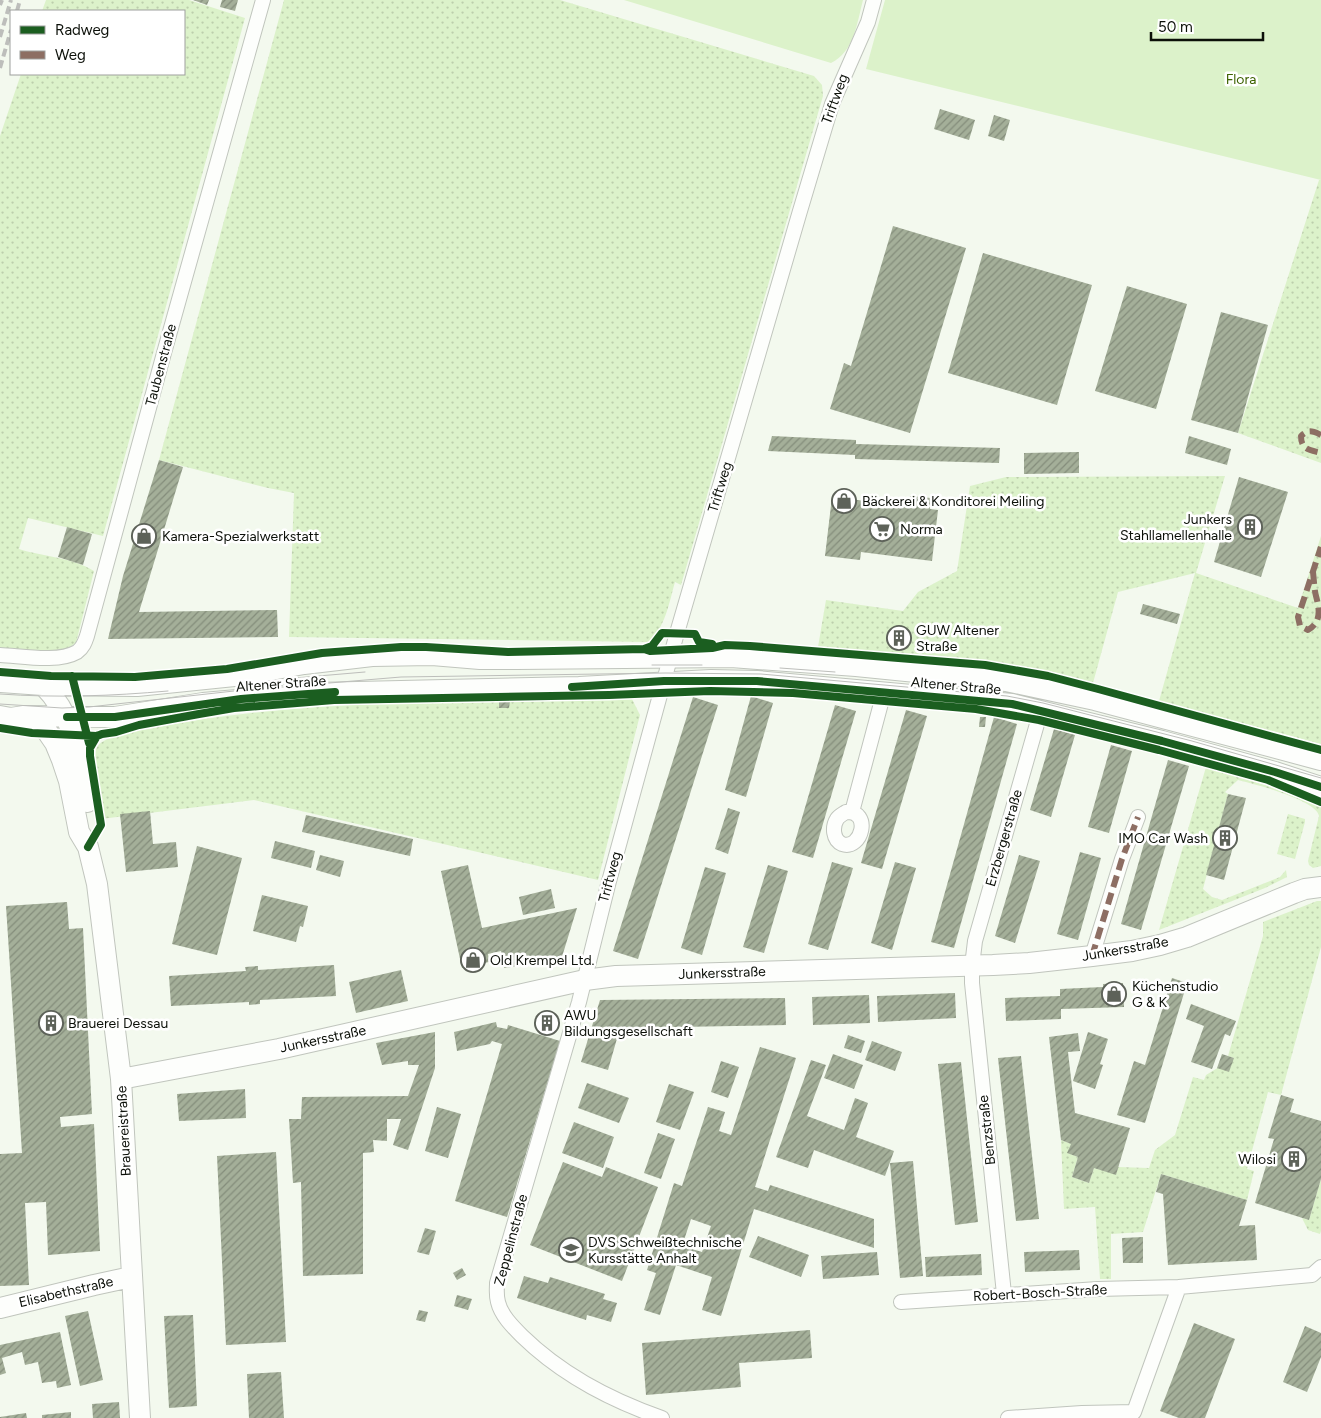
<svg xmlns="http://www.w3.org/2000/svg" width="1321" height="1418" font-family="Figtree,sans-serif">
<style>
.grass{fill:url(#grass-dots)}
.garden{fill:#dcf2ca}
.building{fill:url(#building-hatch);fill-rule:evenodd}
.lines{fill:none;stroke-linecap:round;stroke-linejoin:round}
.street-casing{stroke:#c0c5bd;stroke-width:16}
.secondary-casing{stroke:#c0c5bd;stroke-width:22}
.street{stroke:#fdfefc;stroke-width:14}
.secondary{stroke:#fdfefc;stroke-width:20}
.tram{stroke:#bdbebb;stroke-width:1}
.rail{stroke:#bdbebb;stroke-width:4;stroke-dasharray:8 4;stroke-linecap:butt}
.quiet{stroke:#8d6e63;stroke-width:6;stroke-dasharray:12 6;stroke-linecap:butt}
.cycleway-casing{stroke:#fff;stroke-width:11}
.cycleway{stroke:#1b5e20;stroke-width:8}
.labels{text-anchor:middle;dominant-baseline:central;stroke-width:5;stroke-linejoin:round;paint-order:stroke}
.park-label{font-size:14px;fill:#3d6201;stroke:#fff}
.street-label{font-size:14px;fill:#0c1009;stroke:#fff}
.poi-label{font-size:14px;fill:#0c1009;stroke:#fff;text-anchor:start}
</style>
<defs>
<pattern id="grass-dots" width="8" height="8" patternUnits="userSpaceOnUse" patternTransform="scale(1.25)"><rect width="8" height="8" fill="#dcf2ca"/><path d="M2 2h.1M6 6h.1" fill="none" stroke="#bcceac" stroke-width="1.8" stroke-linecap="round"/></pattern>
<pattern id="building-hatch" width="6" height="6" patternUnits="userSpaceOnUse" patternTransform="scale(1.25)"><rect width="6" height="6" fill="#a4af99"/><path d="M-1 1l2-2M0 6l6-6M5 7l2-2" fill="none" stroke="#848d7b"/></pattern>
</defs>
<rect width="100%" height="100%" fill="#f3f9ee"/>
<path class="grass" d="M46,0H189L245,18L103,536L28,518L19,549C44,557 71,557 94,571L76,643L62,652L0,650V136L21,74H184V11H42Z
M284,0H560L814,76L822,85L823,96L681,585L675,582C669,603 665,629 648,642L289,637L294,493L268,488L159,460Z
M1319,180H1321V463L1238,433Z
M1225,476L1196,573L1298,608L1321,536V744L1159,701L1195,573L1118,592L1093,683L1006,666L818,647L826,600L903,611L918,592L957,571L970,486L1006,477Z
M505,699H632L640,715L598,880L254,800L101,819C100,805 91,757 97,747C105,735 139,730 153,728C269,705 387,703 505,700Z
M1206,767L1265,785L1321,807V866L1313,868L1309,865L1308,861L1319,816C1317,800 1254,784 1238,780L1225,792L1228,794L1203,889L1212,897L1222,900L1280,877L1286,870L1287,877L1265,888L1159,930Z
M1288,814L1305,819V822L1295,859L1277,854Z
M1317,901H1321V947L1281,1095L1268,1092L1247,1169L1254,1171L1247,1200L1161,1174L1143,1232L1111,1234V1279H1100L1095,1207L1064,1209L1061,1140L1071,1144L1068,1153L1078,1157L1072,1177L1089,1183L1094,1168L1116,1174L1118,1167L1149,1168L1155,1150L1175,1135L1193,1077L1204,1080L1206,1075L1234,1058L1228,1056L1263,936V922Z
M1321,1179V1231L1320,1234L1308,1230L1302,1218L1309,1220Z"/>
<path class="garden" d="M624,0H863C857,23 854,52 831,63Z
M885,0H1321V180L866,69Z"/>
<path class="building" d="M193,0H209L207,5Z
M222,0H238L235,11L220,7Z
M940,109L975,120L969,140L934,129Z
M994,115L1010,120L1004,141L988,136Z
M893,226L966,248L910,433L830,409L844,363L851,366Z
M983,253L1092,285L1057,405L948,373Z
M1127,286L1187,304L1156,409L1095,391Z
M1221,312L1268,325L1238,433L1191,420Z
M772,436L856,440V444L1000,448L999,463L855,459V455L768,451Z
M1189,436L1231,449L1227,465L1185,453Z
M1079,452V473L1024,474V453Z
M159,460L183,467L139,612L277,610L278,637L108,639L123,576Z
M1239,477L1288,492L1261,577L1214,562Z
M910,496L931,498L930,509L938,510L932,561L861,552L860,560L825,556L832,497L909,506Z
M67,527L92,534L83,565L58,557Z
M1143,604L1180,614L1177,624L1140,614Z
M891,630L910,631L908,647L889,645Z
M751,696L773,703L746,797L725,790Z
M693,697L718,705L638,959L613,951Z
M499,701H510L509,708H499Z
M835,705L856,711L813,858L792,852Z
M906,710L927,716L882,869L861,863Z
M980,717H986L985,727H979Z
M994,717L1017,724L954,948L931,942Z
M1054,729L1075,735L1051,817L1030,810Z
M1111,745L1132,751L1109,833L1088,827Z
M1168,760L1189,766L1141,930L1121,924Z
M1228,794L1246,798L1224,880L1206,875Z
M728,808L740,812L728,854L715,849Z
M150,811L153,844L176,842L178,867L126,872L120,814Z
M306,815L413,839L410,856L302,832Z
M275,841L315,851L311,868L271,858Z
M197,846L242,858L217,955L172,944Z
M1080,852L1101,858L1078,940L1057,934Z
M320,855L344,861L340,877L316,870Z
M1019,855L1040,861L1015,943L995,936Z
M832,862L853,868L828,950L808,944Z
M895,862L916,868L892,950L871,943Z
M468,865L482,928L577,908L561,960L504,968L501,951L488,954L489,962L462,968L441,871Z
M768,865L788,871L764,953L743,947Z
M705,867L726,873L702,955L681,948Z
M551,889L555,908L523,915L519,897Z
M262,895L308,906L303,927L300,926L296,942L253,931Z
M67,902L69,929L83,928L92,1114L60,1117L61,1127L94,1124L100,1251L48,1255L46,1202L25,1203L29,1285L0,1286V1154L22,1153L6,906Z
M334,965L336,996L260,1000V1004L249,1005V1002L171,1006L169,976L246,971L245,967L258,966V970Z
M401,970L408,1001L356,1013L349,982Z
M1172,978L1187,983L1145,1123L1117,1115L1134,1061L1145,1065Z
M1123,983L1124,1007L1061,1009V1019L1006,1021L1005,998L1060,996V989L1103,987V984Z
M955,993L956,1018L878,1022L877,996Z
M869,995L870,1023L813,1025L812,997Z
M785,998L786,1025L620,1028L608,1070L581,1062L600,1000Z
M1191,1004L1236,1021L1230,1036L1225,1034L1212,1069L1191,1062L1204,1026L1186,1019Z
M543,1018L554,1022L552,1028L540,1025Z
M496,1022L497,1027L507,1029L508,1025L560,1041L507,1217L455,1201L502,1044L492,1041L490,1044L457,1051L454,1032Z
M435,1032V1068L408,1150L393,1145L401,1119H387V1141L373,1140L374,1152L363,1153V1274L303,1276L301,1182L293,1183L289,1119H301L302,1097L408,1096L419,1065H408V1061L382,1065L376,1043Z
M1088,1032L1108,1039L1100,1064L1103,1065L1095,1089L1073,1081Z
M1078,1033L1080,1051L1068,1052L1075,1113L1130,1128L1116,1175L1094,1168L1089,1183L1072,1177L1078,1157L1067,1153L1071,1144L1061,1140L1049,1037Z
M848,1035L865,1041L861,1053L844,1048Z
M872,1041L902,1052L895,1071L865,1060Z
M760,1047L796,1058L755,1187L768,1191L770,1185L874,1219V1248L754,1209L721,1316L702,1310L712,1277L676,1265L660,1315L644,1310L656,1273L647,1270L655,1244L674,1183L682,1186L708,1107L725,1112L719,1131L731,1135ZM691,1219L711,1226L702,1252L682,1246Z
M833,1054L863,1065L854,1089L824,1078Z
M1222,1054L1234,1058L1229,1072L1217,1068Z
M1021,1056L1039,1219L1016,1221L998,1058Z
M811,1060L826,1065L807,1116L844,1130L855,1098L868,1103L856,1137L894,1151L885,1176L814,1150L808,1168L776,1157Z
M721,1061L739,1067L728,1098L711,1092Z
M961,1062L978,1222L955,1225L938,1064Z
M587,1083L629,1098L619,1123L578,1108Z
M669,1084L694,1092L680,1130L656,1122Z
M245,1089L246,1118L179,1121L177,1094Z
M1281,1095L1294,1099L1290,1112L1321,1121V1179L1309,1220L1255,1203L1274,1139L1268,1138Z
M437,1107L461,1114L448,1158L425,1151Z
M574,1122L614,1137L603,1168L562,1153Z
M658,1133L675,1139L661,1179L644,1173Z
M276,1152L286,1342L226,1345L217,1156Z
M913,1161L923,1276L900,1278L890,1163Z
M563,1162L602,1177L606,1167L658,1187L622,1281L530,1245Z
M1161,1174L1247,1200L1239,1226L1255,1225L1257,1260L1168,1265L1163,1194L1156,1192Z
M425,1228L436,1231L429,1255L417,1252Z
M758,1236L809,1255L801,1277L749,1257Z
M1143,1237V1263H1123L1122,1238Z
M1079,1250L1080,1270L1025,1272L1024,1252Z
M877,1252L879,1275L823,1279L821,1256Z
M981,1254L982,1275L926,1277L925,1257Z
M462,1268L466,1275L457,1280L453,1273Z
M524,1276L548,1283L550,1277L605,1294L603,1299L617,1303L611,1322L587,1315L586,1320L517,1298Z
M457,1295L472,1299L468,1310L454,1306Z
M419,1310L428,1312L425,1322L416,1320Z
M88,1311L103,1380L80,1386L65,1316Z
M193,1315L197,1406L169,1408L164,1316Z
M1194,1323L1235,1339L1205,1418H1179L1160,1411Z
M1305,1326L1321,1333V1357L1307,1392L1283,1382Z
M810,1330L812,1358L739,1363L741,1387L646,1395L642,1343Z
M60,1332L71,1385L57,1388L56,1381L42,1383L38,1362L25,1365L22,1352L2,1358L6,1373L0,1375V1345Z
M281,1372L284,1418H249L247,1374Z
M119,1402L120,1418H93L92,1404Z
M71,1412V1418H42V1415Z
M26,1413L27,1418H0V1417Z"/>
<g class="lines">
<defs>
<path id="street" d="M0,655C22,656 58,663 77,652C83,648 85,642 87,636L164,353L263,0
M846,812C872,810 862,851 842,844C833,840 832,827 837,819C839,816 843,814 846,812Z
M852,812L884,692
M1092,956L1122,859L1138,817
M1004,1294L972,983V966L975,941L1041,710
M901,1302L1098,1289L1179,1287
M662,1418C610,1400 562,1375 522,1336C512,1326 501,1315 498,1302C496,1295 497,1289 497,1283L579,1002L608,885L677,633L800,211L832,104L868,22L874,0
M1008,1418L1082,1413L1134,1412L1179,1287L1312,1275L1321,1267"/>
<path id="secondary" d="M0,682L43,685L137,686L244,675L304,664L372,656L432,655L480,659H517L731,657L856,666L1006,681L1095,700L1321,760
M43,685C76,718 79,759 87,802
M0,716L11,718L24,716L115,717L203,703L314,693L579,687L711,680L757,681L1012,704L1162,741L1275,772L1321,787
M23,721L42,724L55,743L62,760L69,781L79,832L88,847L97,884L121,1079L140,1418
M121,1079L279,1049L585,980L616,976L993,965L1029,963L1092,956L1132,951L1160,945L1187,937L1294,893L1305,889L1321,887
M0,1308L94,1285L131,1277"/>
</defs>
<use href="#street" class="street-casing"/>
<use href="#secondary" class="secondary-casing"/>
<use href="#street" class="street"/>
<use href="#secondary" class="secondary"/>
<path class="tram" d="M652,665H702
M780,668L835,672
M295,678L365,672
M0,694C56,698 112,696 168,691
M0,704L62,708L89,707L234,691L401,677L666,673L761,674L1007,696L1043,703L1192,741L1321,778"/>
<path class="rail" d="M0,5L2,0
M17,11L20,0
M0,37L11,0
M0,68L11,30"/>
<path class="quiet" d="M1321,435C1313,431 1308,429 1301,436C1301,450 1310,450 1321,453
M1313,572C1314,580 1314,588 1316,596C1320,611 1321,622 1308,630L1300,626L1298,617L1321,547
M1092,956L1122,859L1138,817"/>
<defs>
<path id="cycleway" d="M644,649L652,646L662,633L695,634L699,642L712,644
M0,672L51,676L135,677L227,669L322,653L401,647H426L508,652L644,649L650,651L712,648L725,645L750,646L985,665L1048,676L1098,689L1321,750
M72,676L89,743
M572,687L664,681H757L1012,704L1162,741L1275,772L1321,787
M67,717H115L241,699L335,692
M0,728L32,733L97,736L102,734L116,732L139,725L199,714L234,708L334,700L609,695L710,691L793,693L976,709L1039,720L1159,750L1268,780L1321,802
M88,847L101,825L90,756V748L97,736"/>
</defs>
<use href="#cycleway" class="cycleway-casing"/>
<use href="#cycleway" class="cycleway"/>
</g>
<defs>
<symbol id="shop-ring" viewBox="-11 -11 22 22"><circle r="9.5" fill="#fff" stroke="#5d6259" stroke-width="1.5"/><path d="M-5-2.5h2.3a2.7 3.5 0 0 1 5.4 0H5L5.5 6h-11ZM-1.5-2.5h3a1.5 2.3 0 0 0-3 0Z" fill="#5d6259"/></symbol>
<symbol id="building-ring" viewBox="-11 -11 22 22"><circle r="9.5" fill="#fff" stroke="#5d6259" stroke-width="1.5"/><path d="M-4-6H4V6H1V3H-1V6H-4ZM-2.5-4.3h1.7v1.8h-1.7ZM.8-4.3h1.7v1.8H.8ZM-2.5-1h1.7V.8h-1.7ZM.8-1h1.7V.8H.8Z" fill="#5d6259"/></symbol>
<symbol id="supermarket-ring" viewBox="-11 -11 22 22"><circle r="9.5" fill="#fff" stroke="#5d6259" stroke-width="1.5"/><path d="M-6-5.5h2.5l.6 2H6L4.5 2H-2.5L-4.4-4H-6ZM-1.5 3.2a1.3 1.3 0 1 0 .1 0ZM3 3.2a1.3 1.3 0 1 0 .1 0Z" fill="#5d6259"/></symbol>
<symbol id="school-ring" viewBox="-11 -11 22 22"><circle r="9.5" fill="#fff" stroke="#5d6259" stroke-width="1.5"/><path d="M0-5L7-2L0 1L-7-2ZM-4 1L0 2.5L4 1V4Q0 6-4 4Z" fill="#5d6259"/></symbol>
</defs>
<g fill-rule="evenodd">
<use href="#shop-ring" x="830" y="487" width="28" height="28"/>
<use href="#building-ring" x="1236" y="513" width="28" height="28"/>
<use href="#supermarket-ring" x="868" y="515" width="28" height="28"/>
<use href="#shop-ring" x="130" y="522" width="28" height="28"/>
<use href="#building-ring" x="885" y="624" width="28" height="28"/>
<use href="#building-ring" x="1211" y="824" width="28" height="28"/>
<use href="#shop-ring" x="459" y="946" width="28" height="28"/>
<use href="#shop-ring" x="1100" y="980" width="28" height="28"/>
<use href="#building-ring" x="37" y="1009" width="28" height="28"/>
<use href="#building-ring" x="533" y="1009" width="28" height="28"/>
<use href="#building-ring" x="1280" y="1145" width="28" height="28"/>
<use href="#school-ring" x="557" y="1236" width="28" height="28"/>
</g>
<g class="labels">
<g class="park-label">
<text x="1241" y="79">Flora</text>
</g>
<g class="street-label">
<text transform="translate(835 99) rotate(-70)">Triftweg</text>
<text transform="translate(161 365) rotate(-75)">Taubenstraße</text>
<text transform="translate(720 487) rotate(-73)">Triftweg</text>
<text transform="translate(281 684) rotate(-4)">Altener Straße</text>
<text transform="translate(956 686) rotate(5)">Altener Straße</text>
<text transform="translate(1004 838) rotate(-74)">Erzbergerstraße</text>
<text transform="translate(610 877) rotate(-75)">Triftweg</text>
<text transform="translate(1125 949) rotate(-10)">Junkersstraße</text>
<text transform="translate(722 973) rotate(-2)">Junkersstraße</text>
<text transform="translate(323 1039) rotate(-12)">Junkersstraße</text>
<text transform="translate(987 1130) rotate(-96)">Benzstraße</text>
<text transform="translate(124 1131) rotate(-93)">Brauereistraße</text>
<text transform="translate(511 1240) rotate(-75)">Zeppelinstraße</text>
<text transform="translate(66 1292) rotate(-13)">Elisabethstraße</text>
<text transform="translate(1040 1293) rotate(-3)">Robert-Bosch-Straße</text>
</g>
<g class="poi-label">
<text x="862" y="501">Bäckerei &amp; Konditorei Meiling</text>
<text x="1232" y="519" text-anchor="end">Junkers<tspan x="1232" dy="16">Stahllamellenhalle</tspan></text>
<text x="900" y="529">Norma</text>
<text x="162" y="536">Kamera-Spezialwerkstatt</text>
<text x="916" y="630">GUW Altener<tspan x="916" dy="16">Straße</tspan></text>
<text x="1208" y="838" text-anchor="end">IMO Car Wash</text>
<text x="490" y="960">Old Krempel Ltd.</text>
<text x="1132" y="986">Küchenstudio<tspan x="1132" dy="16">G &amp; K</tspan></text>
<text x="564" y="1015">AWU<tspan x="564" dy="16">Bildungsgesellschaft</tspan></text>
<text x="68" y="1023">Brauerei Dessau</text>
<text x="1276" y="1159" text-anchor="end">Wilosi</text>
<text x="588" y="1242">DVS Schweißtechnische<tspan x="588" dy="16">Kursstätte Anhalt</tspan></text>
</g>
</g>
<rect x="10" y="10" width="175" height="65" fill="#ffffff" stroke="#9e9f9d"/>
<rect x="20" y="26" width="25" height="8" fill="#1b5e20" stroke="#9e9f9d"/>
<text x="55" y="35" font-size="15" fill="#0c1009">Radweg</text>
<rect x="20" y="51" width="25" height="8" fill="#8d6e63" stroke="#9e9f9d"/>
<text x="55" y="60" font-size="15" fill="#0c1009">Weg</text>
<path d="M1151 32v8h112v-8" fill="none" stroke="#0c1009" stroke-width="2.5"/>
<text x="1158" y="32" font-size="15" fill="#0c1009" stroke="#ffffff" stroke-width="4" paint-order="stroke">50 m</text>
</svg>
